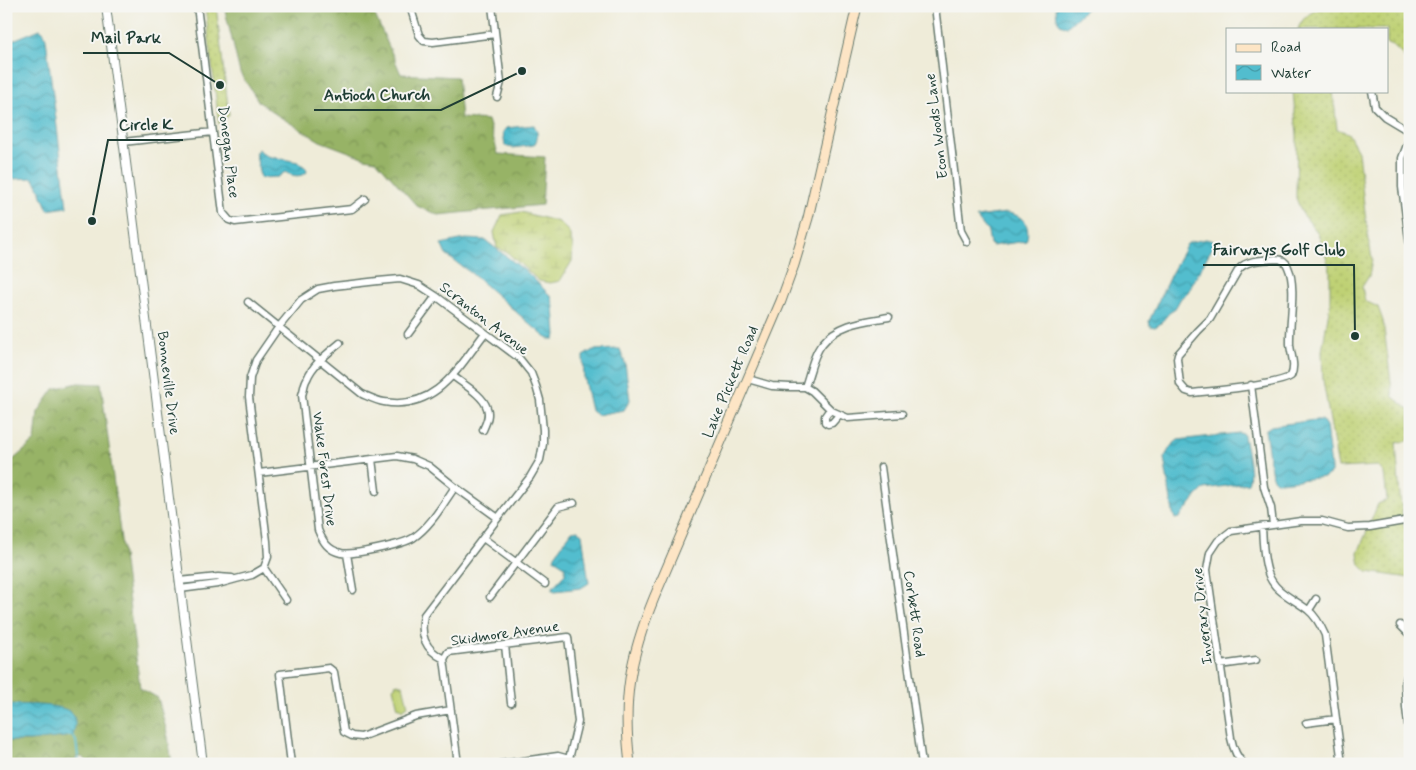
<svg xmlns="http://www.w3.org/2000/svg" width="1416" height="770" font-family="Mynerve,sans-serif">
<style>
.grass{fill:url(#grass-dots);stroke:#6f8754}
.forest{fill:url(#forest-crowns);stroke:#5b784d}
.wetland{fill:url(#wetland-marsh);stroke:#6f8754}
.pitch{fill:#bfd174;stroke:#6f8754}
.water{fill:url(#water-waves);stroke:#387d81}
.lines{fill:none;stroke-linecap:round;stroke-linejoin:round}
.stream{stroke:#52bdce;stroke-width:2}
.minor-casing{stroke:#687a6e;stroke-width:9}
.tertiary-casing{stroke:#687a6e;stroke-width:10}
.secondary-casing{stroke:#687a6e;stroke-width:11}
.minor{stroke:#fff;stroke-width:6}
.tertiary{stroke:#fff;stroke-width:8}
.secondary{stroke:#fde5c5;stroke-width:9}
.labels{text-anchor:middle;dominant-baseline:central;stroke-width:4;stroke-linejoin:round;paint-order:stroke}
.street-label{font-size:15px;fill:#1f3d34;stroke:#f6f6f2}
.leader{fill:none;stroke:#1f3d34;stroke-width:2}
.callout-dot{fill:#1f3d34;stroke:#f6f6f2;stroke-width:2}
.callout-label{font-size:16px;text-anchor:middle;font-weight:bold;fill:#1f3d34;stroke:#f6f6f2;stroke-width:4;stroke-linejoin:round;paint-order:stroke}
</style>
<defs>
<pattern id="grass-dots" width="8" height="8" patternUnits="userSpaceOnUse" patternTransform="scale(1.25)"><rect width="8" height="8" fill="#bfd174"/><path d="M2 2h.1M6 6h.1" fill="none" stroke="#a4b465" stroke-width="1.8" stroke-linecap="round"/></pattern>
<pattern id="forest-crowns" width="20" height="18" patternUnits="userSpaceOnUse" patternTransform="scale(1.25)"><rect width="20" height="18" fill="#97b366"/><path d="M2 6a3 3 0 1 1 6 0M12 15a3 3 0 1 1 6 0" fill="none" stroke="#7b9355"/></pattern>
<pattern id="wetland-marsh" width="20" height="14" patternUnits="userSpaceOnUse" patternTransform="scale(1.25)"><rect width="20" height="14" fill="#bfd174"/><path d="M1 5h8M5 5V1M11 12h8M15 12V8" fill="none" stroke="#a4b465"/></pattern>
<pattern id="water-waves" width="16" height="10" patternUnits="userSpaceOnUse" patternTransform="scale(1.25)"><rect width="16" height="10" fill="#52bdce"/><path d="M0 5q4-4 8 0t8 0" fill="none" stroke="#439ba8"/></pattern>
</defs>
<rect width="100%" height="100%" fill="#f6f6f2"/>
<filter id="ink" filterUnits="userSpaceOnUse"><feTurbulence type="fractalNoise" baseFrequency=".02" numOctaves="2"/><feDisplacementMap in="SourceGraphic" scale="10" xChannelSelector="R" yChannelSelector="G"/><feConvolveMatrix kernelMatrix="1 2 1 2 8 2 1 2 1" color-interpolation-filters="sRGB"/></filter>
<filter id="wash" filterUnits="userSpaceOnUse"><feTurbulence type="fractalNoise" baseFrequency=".0096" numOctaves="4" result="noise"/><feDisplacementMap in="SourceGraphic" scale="20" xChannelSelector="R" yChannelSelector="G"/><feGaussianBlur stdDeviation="1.12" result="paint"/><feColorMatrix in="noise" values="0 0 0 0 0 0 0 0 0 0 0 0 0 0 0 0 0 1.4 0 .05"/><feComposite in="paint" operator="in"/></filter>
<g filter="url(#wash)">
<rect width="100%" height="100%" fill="#efecd9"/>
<path class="grass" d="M205,6H216L229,115L219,124Z
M1330,6H1410V64C1403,57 1398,47 1387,44V29H1298C1304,13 1316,10 1330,6Z
M1293,91H1333L1337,129L1348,133L1358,151L1365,213L1372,260L1369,276L1362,287L1365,301L1378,307L1383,321L1393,397L1410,410V439L1408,441L1396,443L1400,497L1404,527H1410V578L1367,572L1360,565L1358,553L1378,504L1387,500L1384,473L1378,466L1338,468L1323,380L1322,351L1330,304V269L1318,233L1302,213L1296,198L1297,136Z"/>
<path class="forest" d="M224,6H371L401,74L457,77L461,118L488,120L498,154L545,157L542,205L438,215L417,206L376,160L365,158L320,141L277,115L259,102L240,73Z
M78,383L101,384L140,688L158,698L168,737L172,764H90L83,757H76L75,764H6V741H31L49,706L6,704V462L14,459L35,441L38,412L54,389Z"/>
<path class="wetland" d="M521,212L559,222L569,232L573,247L572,261L560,281L550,283L539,281L508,253L497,248L494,232L502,215Z"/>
<path class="pitch" d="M399,683V685H403L408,706L402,710L401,708H398L393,687L396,686L395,684Z"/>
<path class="water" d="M1056,6H1089L1068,26C1055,26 1057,16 1056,6Z
M40,29L44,32L46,39L67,207L48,210L37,184L33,178L12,179L6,167V43Z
M534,125C538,133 539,137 534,145L513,148L505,146L503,132L506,128Z
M258,149L267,156L298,162L306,168L307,172C300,178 292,176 285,172L278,177L260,178L256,154Z
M1006,213C1022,214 1032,225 1026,241L992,246L990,244L988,232L976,217Z
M465,239L485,240L528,273L551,296L554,307L556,335L555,339H549L544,336L471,273L446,255L441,244Z
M1206,239L1213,241L1214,243L1212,249L1208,255L1188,292L1181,298L1177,305L1174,310L1169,313L1160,324L1155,327L1150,326L1149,321L1170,276L1187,244L1191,242Z
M620,349L625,363L630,400L624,410L597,415L591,411L584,379L583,356L593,350Z
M1315,420H1322L1326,426L1331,468V473L1325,477L1280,482C1276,481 1274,480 1272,476L1265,430L1271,426Z
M1239,433L1243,434L1244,436C1246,448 1253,473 1248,483L1204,489C1194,497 1188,509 1179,518L1175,519L1173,513L1164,458L1171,446L1178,440Z
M578,530L582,534L589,583L581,588L555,591L551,589L565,574V566L554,559L555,555L572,531Z
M6,704C21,705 56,703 69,711C78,716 75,728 73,736L31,741H6Z"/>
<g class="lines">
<path class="stream" d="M73,736L76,741L79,764"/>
</g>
</g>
<g filter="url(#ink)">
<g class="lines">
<defs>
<path id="minor" d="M197,6L223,213L229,220L235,222L352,209L365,199
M410,6L419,35L424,41L433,42L495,34
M492,6L501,82L497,97
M935,6L961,231L967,242
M1372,91L1375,107L1385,117L1410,132
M1410,137L1402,158V187L1410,247
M123,142L213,132
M1276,259C1282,259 1286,261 1288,267C1297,287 1289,322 1290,345C1291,355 1296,366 1291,376C1279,385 1211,391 1192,393L1186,391L1180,384L1177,358L1178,354L1198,331L1210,319L1239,269C1248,259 1264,260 1276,259Z
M248,302L362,394C369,397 377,401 384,402C436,411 458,368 485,333
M408,334L436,296
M340,343C328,353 313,364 307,379C304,383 304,390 302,395L318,530C323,542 328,550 341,553C351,556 404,544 413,538C431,526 443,504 455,487
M453,376C463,384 483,395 487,408C490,415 486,423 483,430
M748,379L772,386L790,387H805L812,391L832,411L848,418L902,414
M1251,385L1264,487L1271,508L1273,525
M805,387C810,373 813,355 822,344C838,323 866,321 889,317
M830,409L825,416V422L828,424L832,423L839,415
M372,459L376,491
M881,467L922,764
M259,473L397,456L413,459L429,466L455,487L498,518
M1262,527C1263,542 1263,559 1268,573C1274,592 1293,598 1308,610C1316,616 1321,626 1325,635L1342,764
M483,538L545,584
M347,554L353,590
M264,568L286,600
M179,581L218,577L232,578
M180,589L218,584L236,579L252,575L264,568L268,557L267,541L249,397L250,378L256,360L278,328L301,300L318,289L334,286L378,281L400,279L419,285L436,296L519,358L531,373L536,386L540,400L543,430V444L540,460L530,477L498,518L424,615C420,635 424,649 444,659
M490,597L558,507L574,503
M1309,610L1316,599
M1400,625L1410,635
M505,645L511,703
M444,659L448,652L568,637L578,722L569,759
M444,659L458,764
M1220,665L1256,660
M1410,666L1405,683L1406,708L1410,741
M1306,723L1336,719
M291,764L280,674L329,668L334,672L344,732L352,736L361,737L416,716L451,710
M500,764L558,756L569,759L577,764
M1244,764C1236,757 1233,748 1231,738L1207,570L1210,553L1218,541L1231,531L1301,521H1322L1348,528L1370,527L1410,520"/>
<path id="tertiary" d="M106,6L203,764"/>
<path id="secondary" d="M630,764C622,699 630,657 654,598L781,301L794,265L808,218L857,6"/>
</defs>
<use href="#minor" class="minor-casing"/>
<use href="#tertiary" class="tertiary-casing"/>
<use href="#secondary" class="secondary-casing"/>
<use href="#minor" class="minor"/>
<use href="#tertiary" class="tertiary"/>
<use href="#secondary" class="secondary"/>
</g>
</g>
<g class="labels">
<g class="street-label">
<text transform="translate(937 126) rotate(-97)">Econ Woods Lane</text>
<text transform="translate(228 152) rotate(83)">Donegan Place</text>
<text transform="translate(484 319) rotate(38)">Scranton Avenue</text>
<text transform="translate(731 382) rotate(-67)">Lake Pickett Road</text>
<text transform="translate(168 383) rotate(83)">Bonneville Drive</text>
<text transform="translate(324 469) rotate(83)">Wake Forest Drive</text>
<text transform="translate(914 614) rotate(82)">Corbett Road</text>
<text transform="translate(1203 616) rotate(-96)">Inverary Drive</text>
<text transform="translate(505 634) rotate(-8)">Skidmore Avenue</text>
</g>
</g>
<path class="leader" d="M220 85L169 53H83M522 71L441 110H314M92 221L108 140H183M1355 336L1354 265H1203"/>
<g class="callout-dot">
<circle cx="220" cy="85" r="5"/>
<circle cx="522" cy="71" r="5"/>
<circle cx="92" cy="221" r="5"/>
<circle cx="1355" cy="336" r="5"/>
</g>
<g class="callout-label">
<text x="126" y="43">Mail Park</text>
<text x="377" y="100">Antioch Church</text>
<text x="146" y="130">Circle K</text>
<text x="1279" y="255">Fairways Golf Club</text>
</g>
<rect width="1416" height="770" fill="none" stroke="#f6f6f2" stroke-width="25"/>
<rect x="1226" y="28" width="162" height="65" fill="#f6f6f2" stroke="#a0aca6"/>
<rect x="1236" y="44" width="25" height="8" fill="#fde5c5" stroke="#a0aca6"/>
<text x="1271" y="52" font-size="15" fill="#1f3d34">Road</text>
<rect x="1236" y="65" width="25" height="15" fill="url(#water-waves)" stroke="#a0aca6"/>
<text x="1271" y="78" font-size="15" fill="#1f3d34">Water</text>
</svg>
